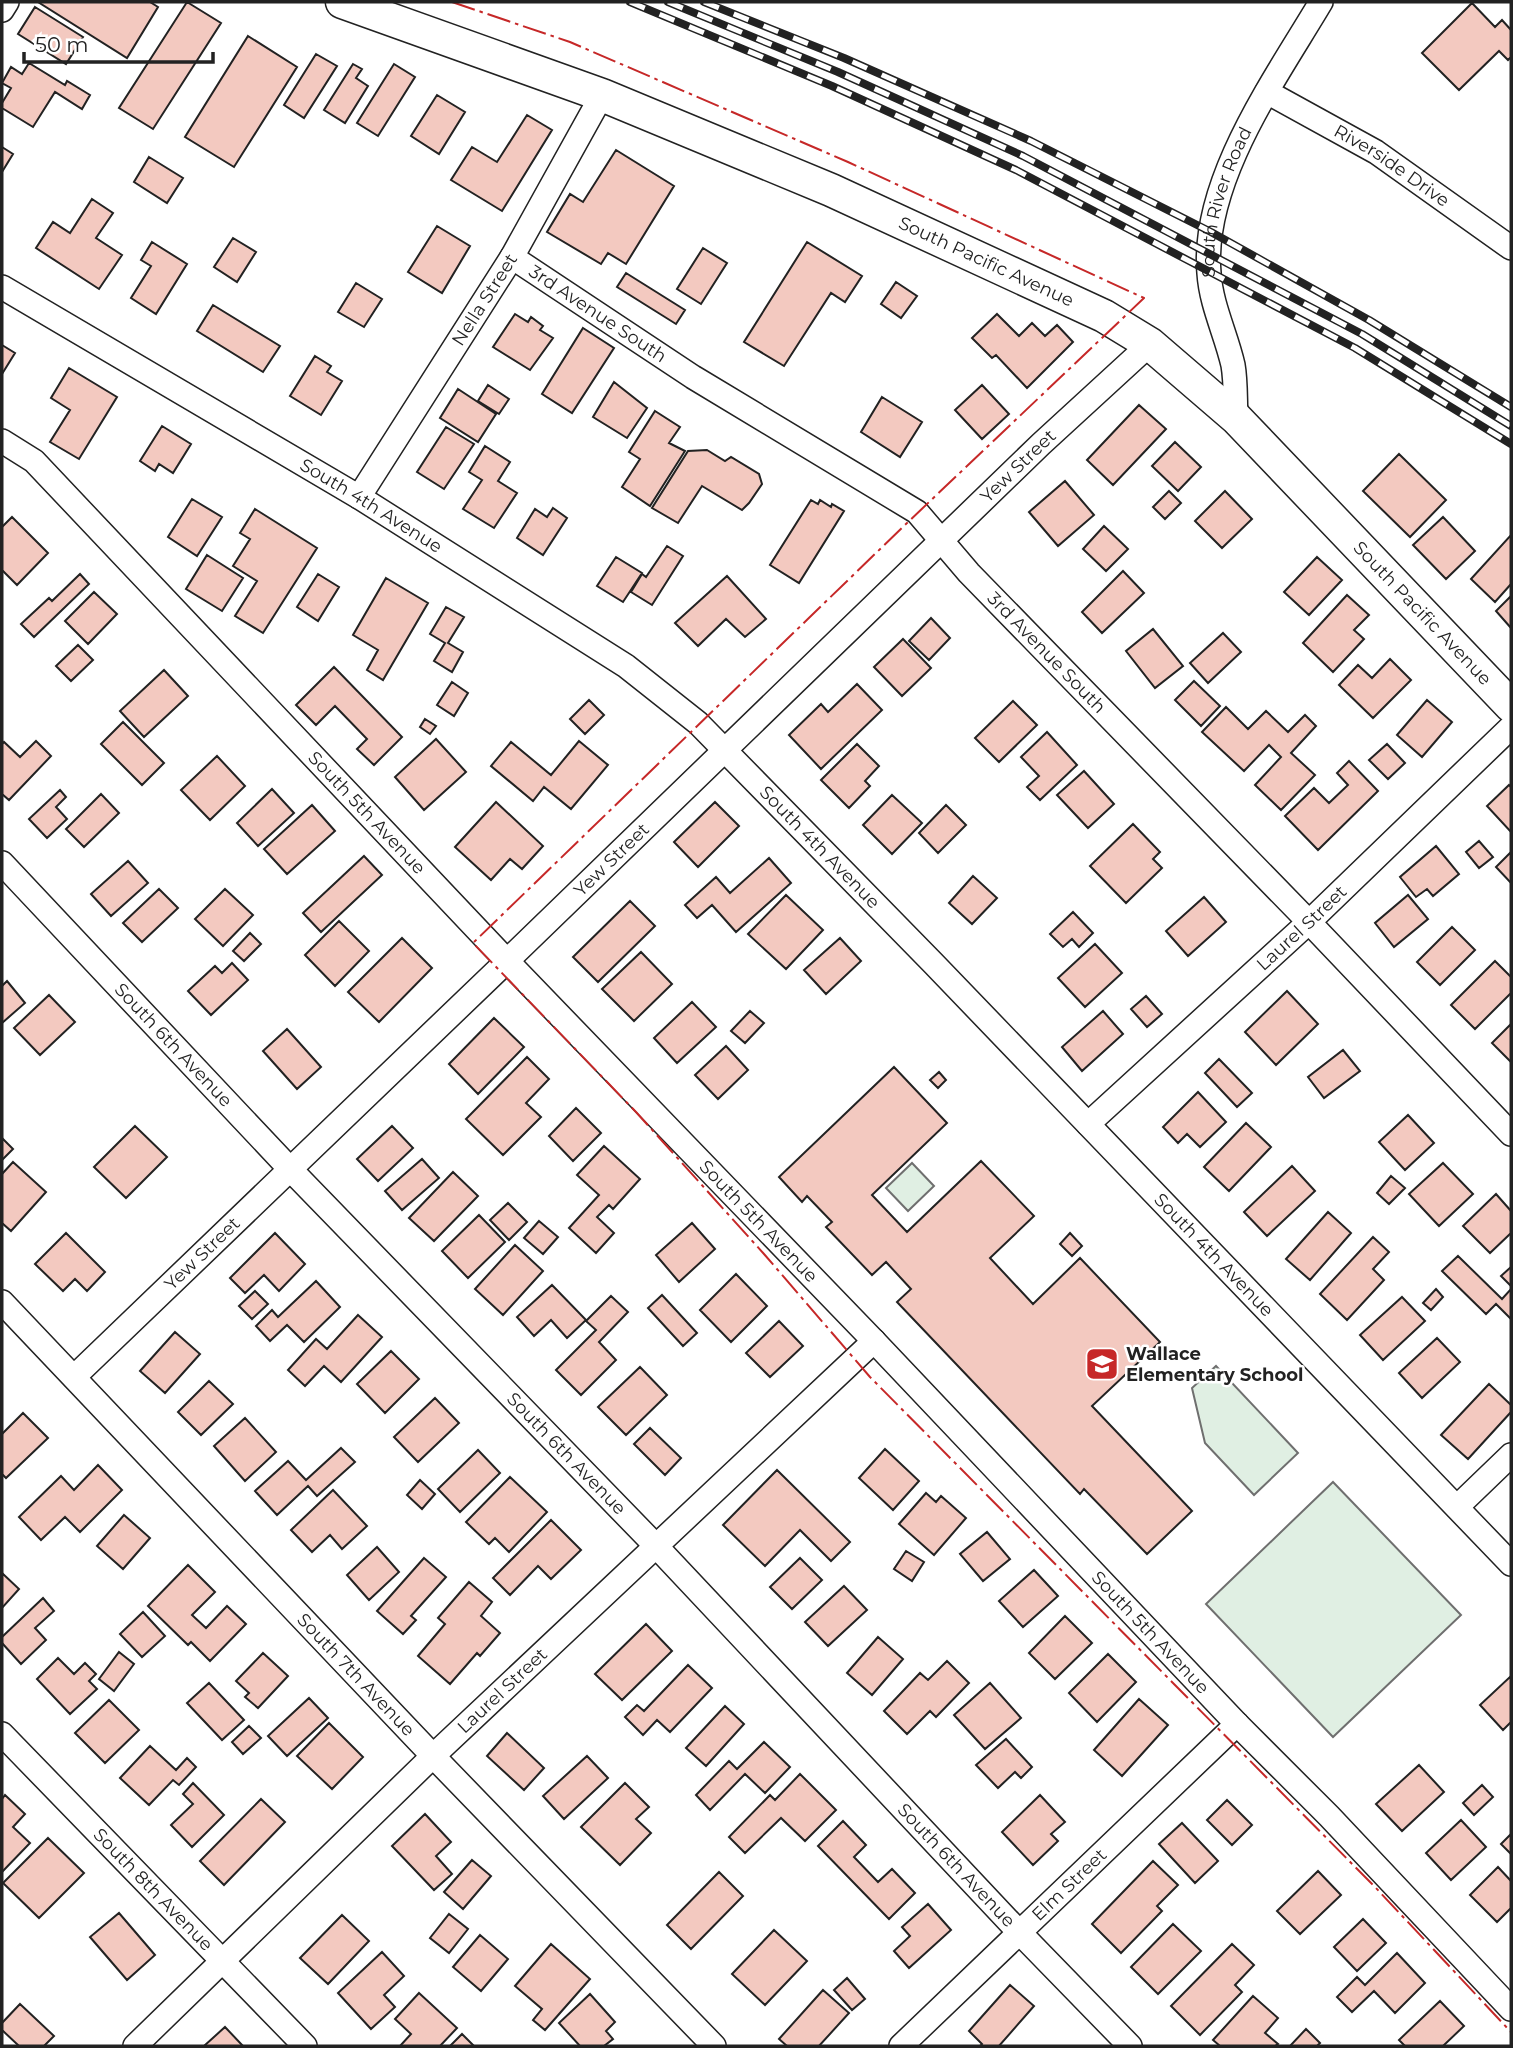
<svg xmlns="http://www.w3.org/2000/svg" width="1513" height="2048" font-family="Montserrat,sans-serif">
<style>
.green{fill:#e0efe3;stroke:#6f6f6f;stroke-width:2}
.building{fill:#f3c9c0;stroke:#222;stroke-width:2}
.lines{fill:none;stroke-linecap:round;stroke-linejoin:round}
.street-casing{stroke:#222;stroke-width:26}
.secondary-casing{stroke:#222;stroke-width:35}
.street{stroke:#fff;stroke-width:23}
.secondary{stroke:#fff;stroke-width:32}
.rail-casing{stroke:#222;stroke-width:8}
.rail{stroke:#fff;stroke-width:5;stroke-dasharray:16;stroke-linecap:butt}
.power{stroke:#c62828;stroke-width:2;stroke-dasharray:24 5 3.5 5;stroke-linecap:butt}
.labels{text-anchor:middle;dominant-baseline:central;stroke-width:5;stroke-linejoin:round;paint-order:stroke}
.street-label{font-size:18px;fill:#222;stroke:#fff}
.poi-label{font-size:18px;font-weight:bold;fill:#222;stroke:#fff;text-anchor:start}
</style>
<rect width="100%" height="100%" fill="#fff"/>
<path class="green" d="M912,1163L934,1186L908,1211L886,1188Z
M1216,1366L1298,1453L1254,1495L1205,1443L1192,1388Z
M1333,1482L1461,1615L1333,1737L1206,1604Z"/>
<path class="building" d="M38,2H150L158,7L127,58Z
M187,2L221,23L153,129L119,108Z
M1472,3L1495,27L1502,20L1511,30V57L1508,60L1499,51L1459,90L1422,53Z
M35,7L83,37L66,64L18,34Z
M248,36L297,67L234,167L185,137Z
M316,54L337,66L304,118L284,105Z
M29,63L65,85L67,81L90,95L82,109L55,92L33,127L2,108V103L11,88L2,83L11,67L22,74Z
M353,64L362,69L356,78L368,86L345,123L324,110Z
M394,64L415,77L378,136L357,123Z
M437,95L465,112L439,154L411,136Z
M527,115L552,130L502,211L451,180L472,147L497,162Z
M2,147L13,154L2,172Z
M616,150L674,186L626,264L608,253L601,264L547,232L570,194L583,202Z
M149,157L183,178L167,203L134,182Z
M92,199L113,213L96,238L122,255L99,289L36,248L53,222L70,233Z
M437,226L470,246L442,293L408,272Z
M233,238L256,252L237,282L214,267Z
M152,242L187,264L156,314L131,298L151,266L141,260Z
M807,242L862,276L845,302L831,293L784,366L744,342Z
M703,248L727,263L701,304L677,289Z
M626,273L685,310L676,324L617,287Z
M896,282L917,296L901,318L881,304Z
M356,283L382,299L364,327L338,312Z
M213,305L280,346L263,372L197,331Z
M515,314L528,322L531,317L543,326L540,330L553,338L530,370L493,347Z
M997,314L1019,336L1032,323L1045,336L1057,325L1073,342L1027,388L996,355L992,358L972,338Z
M583,328L614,348L572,413L542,394Z
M2,345L15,353L2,374Z
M315,356L331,366L327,372L342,381L321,415L290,396Z
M69,368L117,397L79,459L50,442L70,410L51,398Z
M614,382L647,408L627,438L593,417Z
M488,385L509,399L499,414L478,401Z
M982,385L1009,414L982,439L955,410Z
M458,389L496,414L478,442L440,418Z
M882,397L922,422L900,457L861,432Z
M1139,405L1166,429L1113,485L1087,460Z
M655,411L680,427L669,443L685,451L650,506L622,487L640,459L629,452Z
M162,426L191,444L173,473L159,464L155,471L140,461Z
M446,427L474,444L444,489L417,472Z
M1175,442L1201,467L1178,491L1152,466Z
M485,446L510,462L498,481L517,493L494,528L463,509L482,480L469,472Z
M707,450L725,461L731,457L759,474L762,484L749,503L742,510L702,486L678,523L652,508L688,451Z
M1399,454L1446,500L1410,537L1363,491Z
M1065,481L1094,515L1058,546L1029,512Z
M1169,491L1181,503L1165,519L1153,507Z
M1225,491L1252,519L1222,548L1195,521Z
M192,499L222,517L197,556L168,537Z
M811,500L818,504L820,500L831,507L832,504L844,511L799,583L770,565Z
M553,508L567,518L543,555L517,538L535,509L547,517Z
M255,509L317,548L263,633L235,616L257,581L233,566L250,539L240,533Z
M12,517L48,553L17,585L2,570V527Z
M1443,517L1475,551L1446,579L1413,545Z
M1104,526L1128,549L1106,571L1083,549Z
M1511,535V584L1495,602L1471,579Z
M667,546L683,556L652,605L631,592L642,574L646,577Z
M207,555L243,578L222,611L186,589Z
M616,557L642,573L623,602L597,586Z
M1317,557L1342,580L1309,615L1284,592Z
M1123,571L1144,593L1102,633L1082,612Z
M80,574L89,584L34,637L21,624L49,598L52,601Z
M318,574L339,587L318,621L297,607Z
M727,576L766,619L745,637L726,619L698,646L675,623Z
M386,578L428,603L383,680L367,670L378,650L353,635Z
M94,592L117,614L88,644L65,621Z
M1347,595L1369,615L1354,630L1364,639L1333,672L1303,643Z
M1511,596V628L1496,611Z
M446,607L464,617L448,643L463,652L452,672L434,661L445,643L430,634Z
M931,618L950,638L929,660L909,641Z
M1153,629L1183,666L1155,688L1126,651Z
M1223,633L1241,652L1208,683L1190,663Z
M903,639L931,668L902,696L874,667Z
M78,645L93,660L71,681L56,666Z
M1390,659L1411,680L1373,718L1339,685L1358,665L1372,678Z
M334,667L402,737L374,765L357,749L367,739L335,706L316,725L296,705Z
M164,670L188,696L144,737L120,711Z
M1194,681L1220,706L1201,726L1175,700Z
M452,682L468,693L454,716L437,705Z
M857,684L882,710L821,769L789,735L821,704L828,712Z
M589,700L604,715L585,734L570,719Z
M1427,700L1452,722L1422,757L1397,735Z
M1013,701L1037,725L999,762L975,738Z
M1226,707L1248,729L1266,711L1288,732L1305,715L1316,726L1291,753L1315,775L1281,810L1255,785L1281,757L1269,745L1244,771L1202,732Z
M425,719L436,726L430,734L420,727Z
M123,722L164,763L142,785L101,744Z
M1047,732L1077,765L1040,800L1027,787L1039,776L1021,757Z
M436,739L466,772L424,810L395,777Z
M36,741L51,756L9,800L2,794V744L4,742L20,757Z
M579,741L608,765L571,809L544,787L533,801L491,766L511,742L551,775Z
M857,744L879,766L865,781L870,786L849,808L821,780Z
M1387,744L1405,763L1388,779L1369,760Z
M217,756L245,786L210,820L181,790Z
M1349,761L1378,791L1318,850L1285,816L1314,788L1329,803L1348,785L1337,773Z
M1084,771L1114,804L1088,828L1057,795Z
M1509,785L1511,787V832L1487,806Z
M272,789L294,813L258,846L237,823Z
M60,790L66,797L56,807L67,819L47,838L29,819Z
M101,794L119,813L84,847L66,829Z
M892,795L922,823L892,854L863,825Z
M496,802L543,846L522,869L510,859L491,880L455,847Z
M715,802L739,826L698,867L674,842Z
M312,805L335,831L287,874L264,849Z
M946,805L966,825L938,853L919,833Z
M1133,824L1160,852L1153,859L1162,868L1126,903L1090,866Z
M1479,841L1493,857L1479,868L1466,852Z
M1436,846L1459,874L1433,896L1427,889L1416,897L1400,877Z
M1511,852V883L1496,867Z
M364,856L382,875L321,932L303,913Z
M769,858L791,883L736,932L712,905L697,918L685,905L716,877L730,893Z
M128,861L148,883L111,916L91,894Z
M973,876L997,898L972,924L949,903Z
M159,889L178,908L142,942L123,923Z
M225,889L253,915L223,946L195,919Z
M786,895L823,930L786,969L748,934Z
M1408,895L1428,919L1394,947L1375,923Z
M1204,897L1226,922L1188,956L1166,931Z
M630,901L655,926L598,982L573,957Z
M1073,912L1093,933L1079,947L1072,939L1063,947L1050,934Z
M339,921L369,951L335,986L305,955Z
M1452,927L1475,950L1440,985L1417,962Z
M250,933L261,944L244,961L233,951Z
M402,938L432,968L379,1022L348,992Z
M840,938L861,961L826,994L804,970Z
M1095,944L1122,973L1085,1007L1058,978Z
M641,952L672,984L634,1021L602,989Z
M1495,961L1511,977V993L1475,1029L1451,1005Z
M232,963L248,980L211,1015L188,991L215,966L222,973Z
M7,981L25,1003L2,1023V986Z
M1287,991L1318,1024L1276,1065L1245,1032Z
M49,995L75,1022L40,1055L14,1028Z
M1146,996L1162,1014L1147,1027L1131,1009Z
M692,1002L716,1027L677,1063L654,1038Z
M750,1011L764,1023L745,1043L731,1031Z
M1103,1011L1123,1034L1082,1071L1062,1047Z
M494,1018L524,1047L478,1094L449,1064Z
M1511,1024V1062L1492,1043Z
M287,1029L321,1067L297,1089L263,1051Z
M726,1046L748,1070L718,1099L695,1075Z
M1343,1050L1360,1071L1324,1098L1308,1077Z
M527,1057L549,1079L526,1103L541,1117L503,1155L466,1119Z
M1219,1059L1252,1093L1237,1107L1205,1073Z
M894,1067L947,1123L872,1195L907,1232L981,1161L1034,1216L990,1258L1033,1304L1080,1258L1160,1342L1092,1406L1192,1511L1147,1554L1084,1489L1080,1494L897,1302L911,1289L886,1262L872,1275L826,1227L832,1222L807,1196L802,1202L779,1177Z
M939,1072L946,1080L938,1088L930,1080Z
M1198,1092L1226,1122L1200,1147L1187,1134L1178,1143L1163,1127Z
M576,1108L601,1133L573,1161L549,1136Z
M1408,1115L1434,1143L1405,1170L1379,1142Z
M1246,1123L1271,1147L1229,1191L1204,1167Z
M135,1126L167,1157L126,1198L94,1167Z
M392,1126L413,1148L378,1181L357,1159Z
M2,1138L13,1149L2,1160Z
M604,1146L640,1179L613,1209L609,1205L597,1217L614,1233L596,1253L569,1228L599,1195L577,1175Z
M422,1159L439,1178L402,1210L385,1191Z
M13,1162L46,1192L11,1231L2,1223V1174Z
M1443,1163L1473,1194L1439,1226L1409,1194Z
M1292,1166L1315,1191L1267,1236L1244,1212Z
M453,1172L478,1196L434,1241L409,1218Z
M1391,1176L1405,1188L1389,1204L1377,1193Z
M1496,1194L1511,1211V1233L1490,1253L1463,1226Z
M508,1203L527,1222L509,1240L490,1220Z
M1328,1212L1351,1233L1310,1280L1286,1259Z
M479,1215L505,1242L468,1278L442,1251Z
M539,1221L558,1237L543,1254L524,1238Z
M692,1223L715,1249L679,1282L656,1255Z
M66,1233L105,1272L87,1291L75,1279L63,1291L35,1264Z
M275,1233L305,1264L279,1291L264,1275L245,1293L230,1278Z
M1070,1233L1082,1246L1072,1256L1060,1244Z
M1373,1237L1389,1252L1373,1269L1384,1280L1347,1320L1320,1294Z
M515,1245L543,1271L503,1315L475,1289Z
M1458,1256L1502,1299L1511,1289V1319L1496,1304L1486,1314L1442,1271Z
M1511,1267V1286L1501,1276Z
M736,1274L767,1306L731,1342L700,1310Z
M316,1281L340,1307L304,1342L287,1325L270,1341L256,1326L272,1310L278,1317Z
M552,1285L586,1320L567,1338L551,1320L534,1336L517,1317Z
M1436,1289L1443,1297L1431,1310L1423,1303Z
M255,1291L268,1304L252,1319L239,1306Z
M662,1295L697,1333L683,1346L648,1308Z
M611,1296L628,1312L599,1342L616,1360L581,1395L556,1370L596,1330L586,1321Z
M1402,1297L1425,1321L1383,1360L1360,1335Z
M358,1315L382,1337L341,1382L324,1366L305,1386L288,1370L316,1339L327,1349Z
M779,1321L803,1346L770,1377L746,1353Z
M175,1332L200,1354L165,1393L140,1371Z
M1437,1338L1460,1362L1422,1398L1399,1373Z
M391,1351L419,1379L385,1413L357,1384Z
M640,1367L667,1395L626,1435L598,1407Z
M209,1381L233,1404L201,1435L178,1412Z
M1489,1384L1511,1405V1412L1468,1459L1441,1435Z
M435,1398L459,1423L418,1462L394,1437Z
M23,1413L48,1438L6,1478L2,1474V1434Z
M245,1418L276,1452L245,1481L214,1446Z
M650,1428L681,1458L665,1475L634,1444Z
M341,1448L355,1462L317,1496L308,1486L277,1515L255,1491L288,1461L306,1480Z
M885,1449L919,1481L893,1510L859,1478Z
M478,1450L500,1473L460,1512L438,1489Z
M98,1465L122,1490L80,1532L65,1517L41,1540L19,1517L61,1476L74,1490Z
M777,1470L850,1542L831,1561L800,1530L765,1566L723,1525Z
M510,1477L547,1512L509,1552L495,1538L489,1544L466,1522Z
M420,1480L435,1494L422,1509L407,1495Z
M333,1490L367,1526L342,1549L330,1535L312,1552L291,1530Z
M926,1493L936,1502L941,1496L966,1518L934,1555L899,1524Z
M124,1515L150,1538L123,1569L97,1546Z
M551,1520L581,1550L551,1579L538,1566L510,1595L493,1578Z
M987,1532L1010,1559L983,1581L960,1554Z
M377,1547L399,1572L369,1600L347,1575Z
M906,1551L924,1562L912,1581L894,1569Z
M424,1558L446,1577L411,1616L416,1620L403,1634L377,1611Z
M800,1558L822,1580L792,1609L770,1587Z
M188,1565L215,1592L192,1615L206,1628L227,1606L246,1624L210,1661L191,1642L188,1645L148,1606Z
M1034,1570L1058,1596L1023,1627L999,1601Z
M2,1573L19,1589L2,1608Z
M469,1582L492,1602L481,1616L500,1633L480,1656L477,1653L450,1684L418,1656L445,1624L438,1618Z
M844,1586L867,1610L828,1646L805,1622Z
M43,1598L54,1611L35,1628L46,1640L21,1664L2,1643V1637Z
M143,1612L165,1636L142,1657L120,1634Z
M1065,1616L1092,1643L1055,1679L1029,1653Z
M646,1624L672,1651L622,1700L595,1674Z
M878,1637L903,1659L872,1695L847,1673Z
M119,1652L134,1664L114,1691L99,1679Z
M263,1653L288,1676L258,1708L245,1697L249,1693L236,1681Z
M1108,1654L1136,1682L1097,1722L1069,1693Z
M58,1658L74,1674L85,1663L96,1674L89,1681L97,1689L70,1714L37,1679Z
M947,1661L969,1683L936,1717L930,1711L907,1734L884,1711L920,1673L928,1680Z
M688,1665L712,1688L670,1732L657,1720L643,1735L625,1717L637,1705L644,1711Z
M1511,1676V1722L1503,1730L1480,1705Z
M209,1683L244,1720L222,1740L187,1703Z
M990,1683L1021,1718L985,1749L954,1715Z
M309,1698L328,1718L287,1756L268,1736Z
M1139,1699L1168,1725L1122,1776L1094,1750Z
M109,1700L139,1730L105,1763L75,1733Z
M725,1706L744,1724L706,1766L686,1748Z
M329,1723L363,1757L332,1789L297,1756Z
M249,1726L261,1738L243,1754L232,1742Z
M507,1733L544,1768L524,1790L487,1756Z
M1006,1739L1032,1767L1021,1778L1015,1772L998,1788L976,1765Z
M764,1742L790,1767L765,1793L745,1774L710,1810L696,1795L729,1761L737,1769Z
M150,1746L176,1770L187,1758L196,1767L179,1785L173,1780L149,1805L120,1778Z
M587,1756L608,1778L564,1819L543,1796Z
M1419,1765L1444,1792L1402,1831L1376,1804Z
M800,1774L836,1810L805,1841L781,1818L745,1853L729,1837L770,1795L775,1800Z
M193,1783L224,1815L192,1847L171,1825L193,1804L183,1794Z
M625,1783L649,1807L636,1819L651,1833L620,1865L581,1827Z
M1482,1785L1493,1797L1474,1815L1463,1803Z
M5,1795L25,1814L13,1827L30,1843L2,1872V1799Z
M1040,1795L1065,1822L1051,1834L1058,1841L1033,1865L1002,1832Z
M261,1799L285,1822L224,1885L200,1861Z
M1227,1800L1252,1825L1232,1845L1207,1820Z
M425,1814L451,1842L436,1856L452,1874L434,1890L392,1846Z
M1461,1820L1486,1847L1451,1880L1426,1853Z
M843,1821L866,1845L854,1857L878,1882L892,1869L915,1893L889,1919L818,1846Z
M1182,1823L1218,1861L1195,1883L1159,1844Z
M1511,1834V1854L1501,1844Z
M48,1838L84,1873L39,1918L3,1883Z
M472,1860L491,1876L463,1909L444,1892Z
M1153,1861L1178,1885L1157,1906L1162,1911L1121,1953L1092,1924Z
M1498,1867L1511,1881V1908L1497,1922L1470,1895Z
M1318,1871L1341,1895L1300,1934L1277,1911Z
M719,1872L743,1896L691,1949L667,1925Z
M928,1904L951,1930L909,1968L894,1951L910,1936L902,1927Z
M119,1913L155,1955L127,1980L90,1937Z
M449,1914L468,1929L449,1953L430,1938Z
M342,1915L369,1941L328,1984L300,1958Z
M1363,1919L1386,1943L1357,1971L1334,1947Z
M1173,1924L1201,1951L1158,1994L1131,1967Z
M774,1930L807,1961L765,2005L732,1974Z
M480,1935L508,1959L481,1991L453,1967Z
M551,1944L590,1979L545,2030L533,2020L542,2009L515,1986Z
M1232,1944L1254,1965L1235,1985L1242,1992L1200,2035L1171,2006Z
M382,1952L404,1976L384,1995L395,2007L371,2029L338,1993Z
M1397,1953L1425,1983L1395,2013L1374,1991L1352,2012L1337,1997L1357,1977L1365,1985Z
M847,1978L865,1999L852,2010L834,1990Z
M1010,1985L1034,2006L999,2046H980L982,2044L969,2031Z
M823,1990L849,2013L819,2046H787L779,2039Z
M419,1993L457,2028L440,2046H400L411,2034L395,2019Z
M590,1994L615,2022L606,2031L613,2039L604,2046H580L559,2023Z
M1253,1996L1278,2018L1265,2033L1278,2044L1275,2046H1220L1213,2040Z
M1440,2001L1464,2026L1443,2046H1405L1399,2040Z
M20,2004L54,2036L44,2046H19L2,2030V2023Z
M225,2027L243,2046H204Z
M1306,2029L1320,2043L1317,2046H1290Z
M462,2034L474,2046H450Z"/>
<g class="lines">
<defs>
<g id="street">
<path d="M2,10L7,2"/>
<path id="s1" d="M1267,92L1376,152L1511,248"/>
<path id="s2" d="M512,257L693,377L917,512L969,573L1309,922L1511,1134"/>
<path id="s3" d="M2,287L359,497L626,666L698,723L933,963L1511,1564"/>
<path id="s4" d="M1236,418C1235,401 1236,382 1233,365C1226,334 1211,305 1209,273C1201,181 1276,78 1321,2"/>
<path id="s5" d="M2,441L34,461L507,961L874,1341L1237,1724L1329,1816L1511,2009"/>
<path id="s6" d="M359,497L512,257L602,95"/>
<path id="s7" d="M2,863L290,1169L656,1546L1019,1932L1130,2046"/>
<path id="s8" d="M1088,1124L1309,922L1511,727"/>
<path id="s9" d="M2,1302L433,1756L714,2046"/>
<path id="s10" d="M74,1377L507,961L1041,444L1150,344"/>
<path d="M1457,1507L1511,1455"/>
<path id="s11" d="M2,1734L305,2046"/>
<path id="s12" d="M135,2046L433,1756L874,1341"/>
<path id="s13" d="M901,2046L1237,1724"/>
</g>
<g id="secondary">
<path id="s14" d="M342,2L602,95L831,190L1104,316L1150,344L1236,418L1511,706"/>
</g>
</defs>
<use href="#street" class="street-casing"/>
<use href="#secondary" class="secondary-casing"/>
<use href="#street" class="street"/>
<use href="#secondary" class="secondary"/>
<defs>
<path id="rail" d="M630,2L832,86L1016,170L1355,348L1511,444
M668,2L838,72L1023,156L1362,334L1511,426
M704,2L844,58L1031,141L1211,232L1369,320L1511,407"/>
</defs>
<use href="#rail" class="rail-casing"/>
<use href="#rail" class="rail"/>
<path class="power" d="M452,2L570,42L848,162L1144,298L907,523L473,943L636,1112L764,1254L870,1377L1375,1887L1511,2032"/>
</g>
<defs>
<symbol id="school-square" viewBox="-11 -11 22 22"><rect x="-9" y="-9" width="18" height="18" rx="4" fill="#c62828" stroke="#fff"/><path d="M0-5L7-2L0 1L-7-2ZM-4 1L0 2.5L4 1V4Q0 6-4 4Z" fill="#fff"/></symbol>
</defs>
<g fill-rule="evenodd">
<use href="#school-square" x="1083" y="1345" width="38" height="38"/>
</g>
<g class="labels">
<g class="street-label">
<text stroke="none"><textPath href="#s1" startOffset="145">Riverside Drive</textPath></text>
<text stroke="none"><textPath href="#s4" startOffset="222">South River Road</textPath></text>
<text stroke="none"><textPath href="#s14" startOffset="695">South Pacific Avenue</textPath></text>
<text stroke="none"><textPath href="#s6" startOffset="234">Nella Street</textPath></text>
<text stroke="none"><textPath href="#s2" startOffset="103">3rd Avenue South</textPath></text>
<text stroke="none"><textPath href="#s10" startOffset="1312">Yew Street</textPath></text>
<text stroke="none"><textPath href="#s3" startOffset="429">South 4th Avenue</textPath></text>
<text stroke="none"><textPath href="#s14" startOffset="1262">South Pacific Avenue</textPath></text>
<text stroke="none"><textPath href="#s2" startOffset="670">3rd Avenue South</textPath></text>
<text stroke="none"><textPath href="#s5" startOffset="522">South 5th Avenue</textPath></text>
<text stroke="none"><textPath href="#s3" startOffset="996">South 4th Avenue</textPath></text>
<text stroke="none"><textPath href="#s10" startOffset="746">Yew Street</textPath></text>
<text stroke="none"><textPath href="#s8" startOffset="290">Laurel Street</textPath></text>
<text stroke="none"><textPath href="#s7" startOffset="250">South 6th Avenue</textPath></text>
<text stroke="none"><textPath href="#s5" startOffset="1088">South 5th Avenue</textPath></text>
<text stroke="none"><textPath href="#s10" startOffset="178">Yew Street</textPath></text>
<text stroke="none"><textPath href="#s3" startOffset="1563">South 4th Avenue</textPath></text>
<text stroke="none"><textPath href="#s7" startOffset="817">South 6th Avenue</textPath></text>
<text stroke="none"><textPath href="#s5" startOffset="1656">South 5th Avenue</textPath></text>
<text stroke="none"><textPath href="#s9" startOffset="514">South 7th Avenue</textPath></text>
<text stroke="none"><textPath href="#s12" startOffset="511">Laurel Street</textPath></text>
<text stroke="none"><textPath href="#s7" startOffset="1384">South 6th Avenue</textPath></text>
<text stroke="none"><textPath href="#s13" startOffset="233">Elm Street</textPath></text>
<text stroke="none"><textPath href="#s11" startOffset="217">South 8th Avenue</textPath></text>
</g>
<g class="poi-label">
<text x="1126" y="1354">Wallace<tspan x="1126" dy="21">Elementary School</tspan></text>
</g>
</g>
<rect width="1513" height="2048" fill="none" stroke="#222222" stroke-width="7"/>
<path d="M24 52v10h189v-10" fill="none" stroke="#222222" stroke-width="3.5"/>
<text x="35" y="52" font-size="21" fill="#222222" stroke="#ffffff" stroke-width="5" paint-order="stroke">50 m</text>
</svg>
